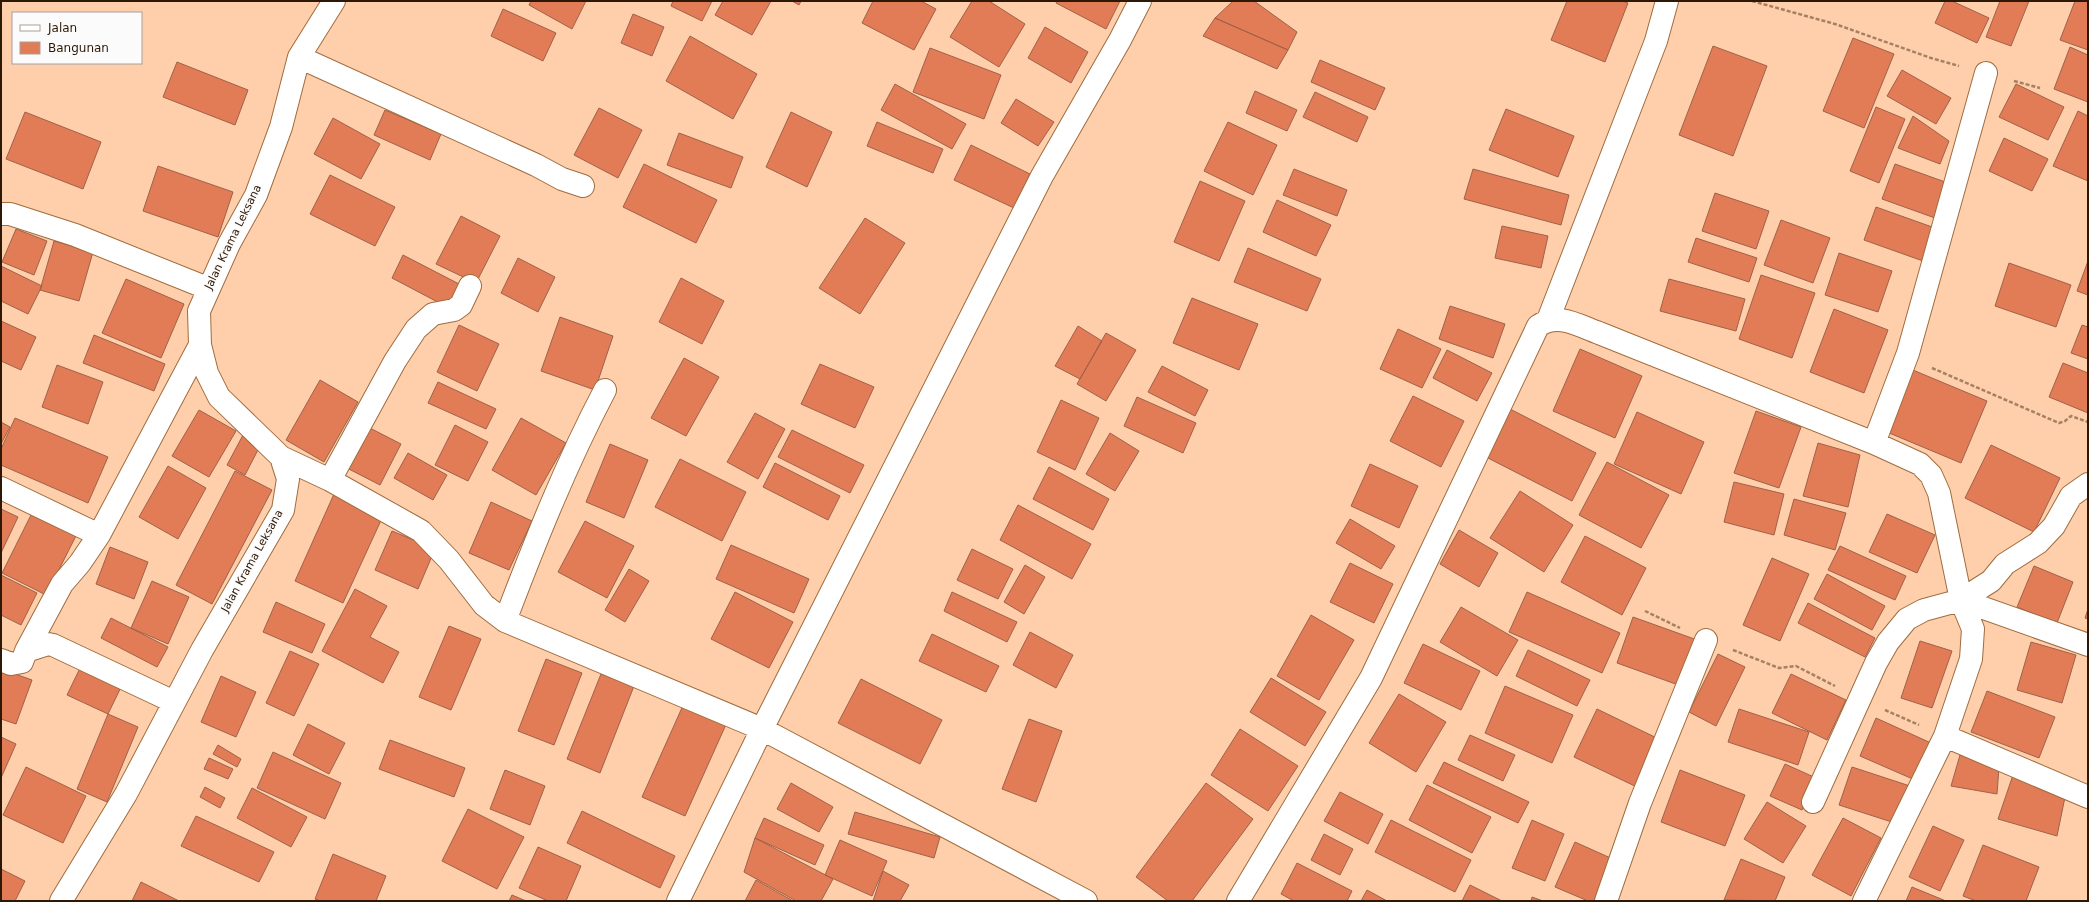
<svg xmlns="http://www.w3.org/2000/svg" width="2089" height="902" font-family="'DejaVu Sans',sans-serif">
<style>
.building{fill:#e17c56;stroke:#a06149}
.lines{fill:none;stroke-linecap:round;stroke-linejoin:round}
.minor-casing{stroke:#a06c3e;stroke-width:24}
.path{stroke:#a58164;stroke-width:2.5;stroke-dasharray:4 2;stroke-linecap:butt}
.minor{stroke:#fff;stroke-width:22}
.labels{text-anchor:middle;dominant-baseline:central;stroke-width:3.5;stroke-linejoin:round;paint-order:stroke}
.street-label{font-size:11px;fill:#2d1805;stroke:#fbfbfb}
</style>
<rect width="100%" height="100%" fill="#fecfaa"/>
<path class="building" d="M531,1H586L572,29L529,5Z
M673,1H712L702,21L671,6Z
M723,1H771L752,35L715,15Z
M792,1H801L799,5Z
M873,1H921L936,9L914,50L862,23Z
M972,1H989L1025,24L999,67L950,37Z
M1057,1H1120L1106,29L1056,3Z
M1233,1H1254L1297,32L1288,50L1215,18Z
M1567,1H1622L1628,3L1605,62L1551,40Z
M1945,1H1952L1989,18L1977,43L1935,23Z
M2000,1H2029L2011,46L1986,37Z
M2075,1H2088V50L2060,40Z
M503,9L556,33L543,61L491,36Z
M633,14L664,27L652,56L621,43Z
M1215,18L1288,50L1277,69L1203,36Z
M1045,27L1088,52L1071,83L1028,58Z
M690,36L757,74L733,119L666,81Z
M1853,38L1894,54L1864,128L1823,111Z
M1713,46L1767,66L1733,156L1679,135Z
M2070,47L2088,55V102L2054,89Z
M930,48L1001,75L984,119L913,92Z
M1320,60L1385,88L1375,110L1311,82Z
M177,62L248,90L235,125L163,97Z
M1902,70L1951,98L1936,124L1887,96Z
M895,84L966,124L952,149L881,110Z
M2016,84L2064,107L2048,140L1999,117Z
M1255,91L1297,110L1287,131L1246,113Z
M1315,92L1368,117L1357,142L1303,117Z
M1016,99L1054,122L1038,146L1001,123Z
M1876,107L1905,119L1879,183L1850,171Z
M599,108L642,130L618,178L574,155Z
M1506,109L1574,136L1558,177L1489,150Z
M385,110L441,134L430,160L374,135Z
M2078,111L2088,116V181L2053,166Z
M25,112L101,142L83,189L6,159Z
M791,112L832,132L807,187L766,167Z
M1913,116L1949,141L1940,164L1898,148Z
M333,118L380,144L361,179L314,154Z
M877,122L943,149L933,173L867,146Z
M1228,122L1277,145L1253,195L1204,171Z
M679,133L743,157L731,188L667,165Z
M2004,138L2048,159L2032,191L1989,171Z
M971,145L1030,174L1014,208L954,180Z
M644,164L717,200L696,243L623,207Z
M1895,164L1948,183L1935,218L1882,199Z
M158,166L233,192L218,237L143,211Z
M1294,169L1347,190L1337,216L1283,195Z
M1473,169L1569,195L1561,225L1464,199Z
M330,175L395,207L375,246L310,214Z
M1200,181L1245,201L1219,261L1174,242Z
M1715,193L1769,211L1756,249L1702,231Z
M1277,200L1331,225L1316,256L1263,232Z
M1876,207L1935,228L1923,261L1864,240Z
M461,216L500,236L476,283L436,264Z
M865,218L905,243L860,314L819,288Z
M1781,220L1830,238L1813,283L1764,265Z
M1502,226L1548,236L1541,268L1495,258Z
M16,229L47,241L34,275L2,262Z
M1696,238L1757,258L1749,282L1688,262Z
M54,241L93,252L79,301L40,290Z
M1248,248L1321,279L1307,311L1234,282Z
M1839,253L1892,271L1878,312L1825,295Z
M403,255L461,285L449,308L392,278Z
M518,258L555,277L538,312L501,293Z
M2088,261V295L2077,291Z
M2009,263L2071,285L2056,327L1995,306Z
M1,266L42,286L28,314L1,301Z
M1761,275L1815,293L1792,358L1739,339Z
M681,278L724,301L702,344L659,322Z
M126,279L184,304L161,358L102,333Z
M1669,279L1745,299L1736,331L1660,311Z
M1192,298L1258,324L1239,370L1173,343Z
M1450,306L1505,324L1493,358L1439,339Z
M1834,309L1888,330L1864,393L1810,372Z
M560,317L613,336L595,390L541,371Z
M1,321L36,337L21,370L1,361Z
M459,325L499,344L477,391L437,372Z
M2082,325L2088,327V359L2071,353Z
M1078,326L1102,341L1080,379L1055,366Z
M1398,329L1441,349L1422,388L1380,369Z
M1106,333L1136,350L1106,401L1077,384Z
M94,335L165,364L154,391L83,363Z
M1580,349L1642,376L1615,438L1553,411Z
M1447,350L1492,373L1477,401L1433,378Z
M684,358L719,377L686,436L651,418Z
M2063,363L2088,373V413L2049,397Z
M820,364L874,387L855,428L801,404Z
M57,365L103,382L88,424L42,407Z
M1162,366L1208,390L1195,416L1148,392Z
M1908,368L1987,401L1961,463L1882,430Z
M320,380L358,402L324,462L286,440Z
M438,382L496,409L486,429L428,403Z
M1413,396L1464,421L1441,467L1390,441Z
M1137,397L1196,423L1183,453L1124,426Z
M1061,400L1099,418L1075,470L1037,452Z
M1510,409L1596,453L1572,501L1486,457Z
M199,410L236,431L209,477L172,456Z
M1756,411L1801,427L1779,488L1734,473Z
M1637,412L1704,442L1681,494L1614,464Z
M755,413L785,429L758,479L727,462Z
M15,418L108,457L88,503L1,465V449Z
M521,418L566,443L536,495L492,470Z
M1,422L10,427L1,444Z
M455,425L488,442L468,481L435,465Z
M366,426L401,444L380,485L345,467Z
M792,430L864,465L850,493L778,457Z
M1110,433L1139,451L1115,491L1086,474Z
M243,435L261,444L245,475L227,465Z
M1818,443L1860,455L1848,507L1803,496Z
M610,444L648,460L624,518L586,502Z
M1991,445L2060,478L2034,532L1965,498Z
M408,453L447,475L433,500L394,478Z
M680,459L746,492L722,541L655,507Z
M1607,462L1669,495L1641,548L1579,515Z
M775,463L840,496L828,520L763,487Z
M1370,464L1418,486L1399,528L1351,506Z
M168,466L206,488L178,539L139,517Z
M1049,467L1109,499L1093,530L1033,499Z
M235,471L272,490L212,604L176,585Z
M1734,482L1784,494L1774,535L1724,522Z
M1520,491L1573,525L1544,572L1490,538Z
M334,494L383,516L343,603L295,581Z
M1794,499L1846,513L1835,550L1784,535Z
M491,502L532,521L509,570L469,553Z
M1018,505L1091,544L1072,579L1000,540Z
M1,509L18,517L1,553Z
M34,509L78,532L46,595L2,573Z
M1887,514L1935,535L1917,573L1869,552Z
M1350,519L1395,546L1381,569L1336,543Z
M585,521L634,546L607,598L558,572Z
M1459,530L1498,553L1479,587L1440,564Z
M392,531L435,549L418,589L375,570Z
M1585,536L1646,568L1622,615L1561,582Z
M731,545L809,579L794,613L716,579Z
M1840,546L1906,576L1895,600L1828,570Z
M110,547L148,562L134,599L96,584Z
M972,549L1013,569L998,599L957,580Z
M1772,558L1809,574L1780,641L1743,625Z
M1350,563L1393,584L1374,623L1330,602Z
M1025,565L1045,577L1024,614L1004,602Z
M2034,566L2073,582L2057,623L2017,607Z
M629,569L649,581L625,622L605,610Z
M1827,574L1885,606L1872,630L1814,599Z
M1,575L37,593L21,625L1,615Z
M152,581L189,597L168,644L131,628Z
M355,589L387,606L370,637L399,652L383,683L322,651Z
M735,592L793,622L769,668L711,639Z
M952,592L1017,622L1007,642L944,611Z
M1527,592L1620,633L1602,673L1509,632Z
M276,602L325,624L312,653L263,632Z
M1808,603L1875,638L1865,657L1798,623Z
M1461,607L1518,640L1497,676L1440,642Z
M2088,609V619L2085,618Z
M1311,615L1354,640L1319,700L1277,676Z
M1633,617L1700,641L1684,687L1617,663Z
M111,618L168,647L157,667L101,638Z
M449,626L481,639L451,710L419,697Z
M1030,632L1073,655L1056,688L1013,665Z
M932,634L999,666L986,692L919,661Z
M1920,641L1952,651L1932,708L1901,698Z
M2031,642L2076,655L2062,703L2017,690Z
M1423,644L1480,671L1461,710L1404,683Z
M1528,650L1590,680L1577,706L1516,676Z
M290,651L319,664L294,716L266,703Z
M1718,654L1745,667L1716,726L1689,712Z
M546,659L582,673L554,745L518,731Z
M83,662L124,681L108,714L67,695Z
M1,669L32,680L16,724L1,719Z
M601,674L634,686L600,773L567,759Z
M1791,674L1846,700L1827,740L1772,713Z
M221,676L256,692L236,737L201,722Z
M1271,678L1326,712L1305,746L1250,712Z
M861,679L942,720L920,764L838,723Z
M1505,686L1573,715L1552,763L1485,733Z
M1987,691L2055,717L2039,758L1971,732Z
M1399,694L1446,722L1416,772L1369,743Z
M685,701L728,720L685,816L642,797Z
M1597,709L1663,741L1641,789L1574,757Z
M1739,709L1809,732L1798,765L1728,742Z
M108,714L138,727L107,802L77,789Z
M1876,718L1931,743L1915,780L1860,756Z
M1029,719L1062,731L1036,802L1002,789Z
M308,724L345,743L329,774L293,755Z
M1240,729L1298,766L1268,811L1211,775Z
M1470,735L1515,755L1503,781L1458,760Z
M1,737L16,744L1,778Z
M390,740L465,768L454,797L379,769Z
M218,745L241,759L237,767L213,754Z
M273,752L341,783L325,819L257,788Z
M1960,755L1999,767L1997,794L1951,786Z
M209,758L233,769L228,779L204,769Z
M1444,762L1529,802L1518,823L1433,783Z
M1785,764L1816,778L1802,810L1770,796Z
M26,767L86,796L63,843L3,815Z
M1852,767L1910,786L1898,824L1839,805Z
M505,770L545,786L530,825L490,809Z
M1680,770L1745,795L1725,846L1661,822Z
M2013,775L2065,797L2057,836L1998,819Z
M791,783L833,807L819,832L777,809Z
M1206,783L1253,819L1192,901H1168L1136,877Z
M1427,785L1491,817L1472,853L1409,820Z
M205,787L225,798L220,808L200,797Z
M252,788L307,817L291,847L237,818Z
M1340,792L1383,814L1368,844L1324,821Z
M1767,802L1806,826L1783,863L1744,839Z
M468,809L524,837L497,889L442,861Z
M582,811L675,856L660,888L567,843Z
M855,812L940,837L934,858L848,834Z
M196,816L274,852L259,882L181,846Z
M764,818L824,845L815,865L755,838Z
M1843,818L1881,838L1851,896L1812,875Z
M1391,820L1471,860L1455,892L1375,852Z
M1532,820L1564,834L1545,881L1512,868Z
M1933,826L1964,840L1940,891L1909,877Z
M1324,834L1353,849L1340,875L1311,860Z
M755,838L833,879L821,901H796L744,872Z
M840,840L887,861L872,896L825,875Z
M1575,842L1615,860L1597,901H1588L1555,887Z
M1983,845L2039,867L2026,901H1976L1963,896Z
M538,847L581,866L566,901H548L519,888Z
M333,854L386,876L376,901H321L315,899Z
M1741,859L1785,877L1775,901L1724,900Z
M1297,863L1352,891L1347,901H1294L1281,894Z
M1,869L25,881L15,901H1Z
M883,871L909,885L900,901H873Z
M756,880L793,901H745Z
M141,882L179,901H132Z
M1470,885L1502,901H1462Z
M1912,887L1946,901H1906Z
M1367,890L1387,901H1361Z
M512,895L526,901H509Z
M1532,897L1543,901H1531Z"/>
<g class="lines">
<defs>
<path id="minor" d="M299,57L536,165L562,179L583,186
M1,214H10L75,235L207,288
M1548,320L1656,41L1667,1
M1874,443L1908,353L1986,73
M281,457L330,480L421,531L449,560L484,605L505,621L762,729L1086,901
M330,480L395,361L416,329L433,314L454,310L461,305L470,286
M1,488L99,535
M1961,600L2088,645
M505,621C535,542 566,464 605,390
M26,651L62,584L80,563L99,535L200,345
M1,660L11,664L22,662L26,651L48,644L53,645L174,702
M1945,736L2088,797
M1813,802L1876,663L1888,642L1907,619L1924,610L1961,600L1991,581L2005,564L2038,543L2054,526L2071,496L2088,484
M61,901L126,794L202,650L283,510L288,479L281,457L219,397L207,373L200,345L199,311L229,244L256,195L281,127L299,57L334,1
M678,901L762,729L1042,176L1120,40L1140,1
M1238,901L1371,678L1538,326C1558,312 1579,326 1599,333L1874,443L1920,464L1931,475L1939,493L1961,600L1973,629L1971,659L1945,736L1864,901
M1606,901L1640,803L1706,640"/>
</defs>
<use href="#minor" class="minor-casing"/>
<path class="path" d="M1752,1L1835,24L1931,58L1959,66
M2014,81L2040,88
M1932,368L2059,423L2065,421L2071,416L2088,422
M1645,611L1680,628
M1733,650L1779,668L1796,666L1835,686
M1885,710L1919,725"/>
<use href="#minor" class="minor"/>
</g>
<g class="labels">
<g class="street-label">
<text transform="translate(233 237) rotate(-64)">Jalan Krama Leksana</text>
<text transform="translate(252 561) rotate(-61)">Jalan Krama Leksana</text>
</g>
</g>
<rect width="2089" height="902" fill="none" stroke="#2d1805" stroke-width="4"/>
<rect x="12" y="12" width="130" height="52" fill="#fbfbfb" stroke="#a9a099"/>
<rect x="20" y="25" width="20" height="6" fill="#ffffff" stroke="#a9a099"/>
<text x="48" y="32" font-size="12" fill="#2d1805">Jalan</text>
<rect x="20" y="42" width="20" height="12" fill="#e17c56" stroke="#a9a099"/>
<text x="48" y="52" font-size="12" fill="#2d1805">Bangunan</text>
</svg>
